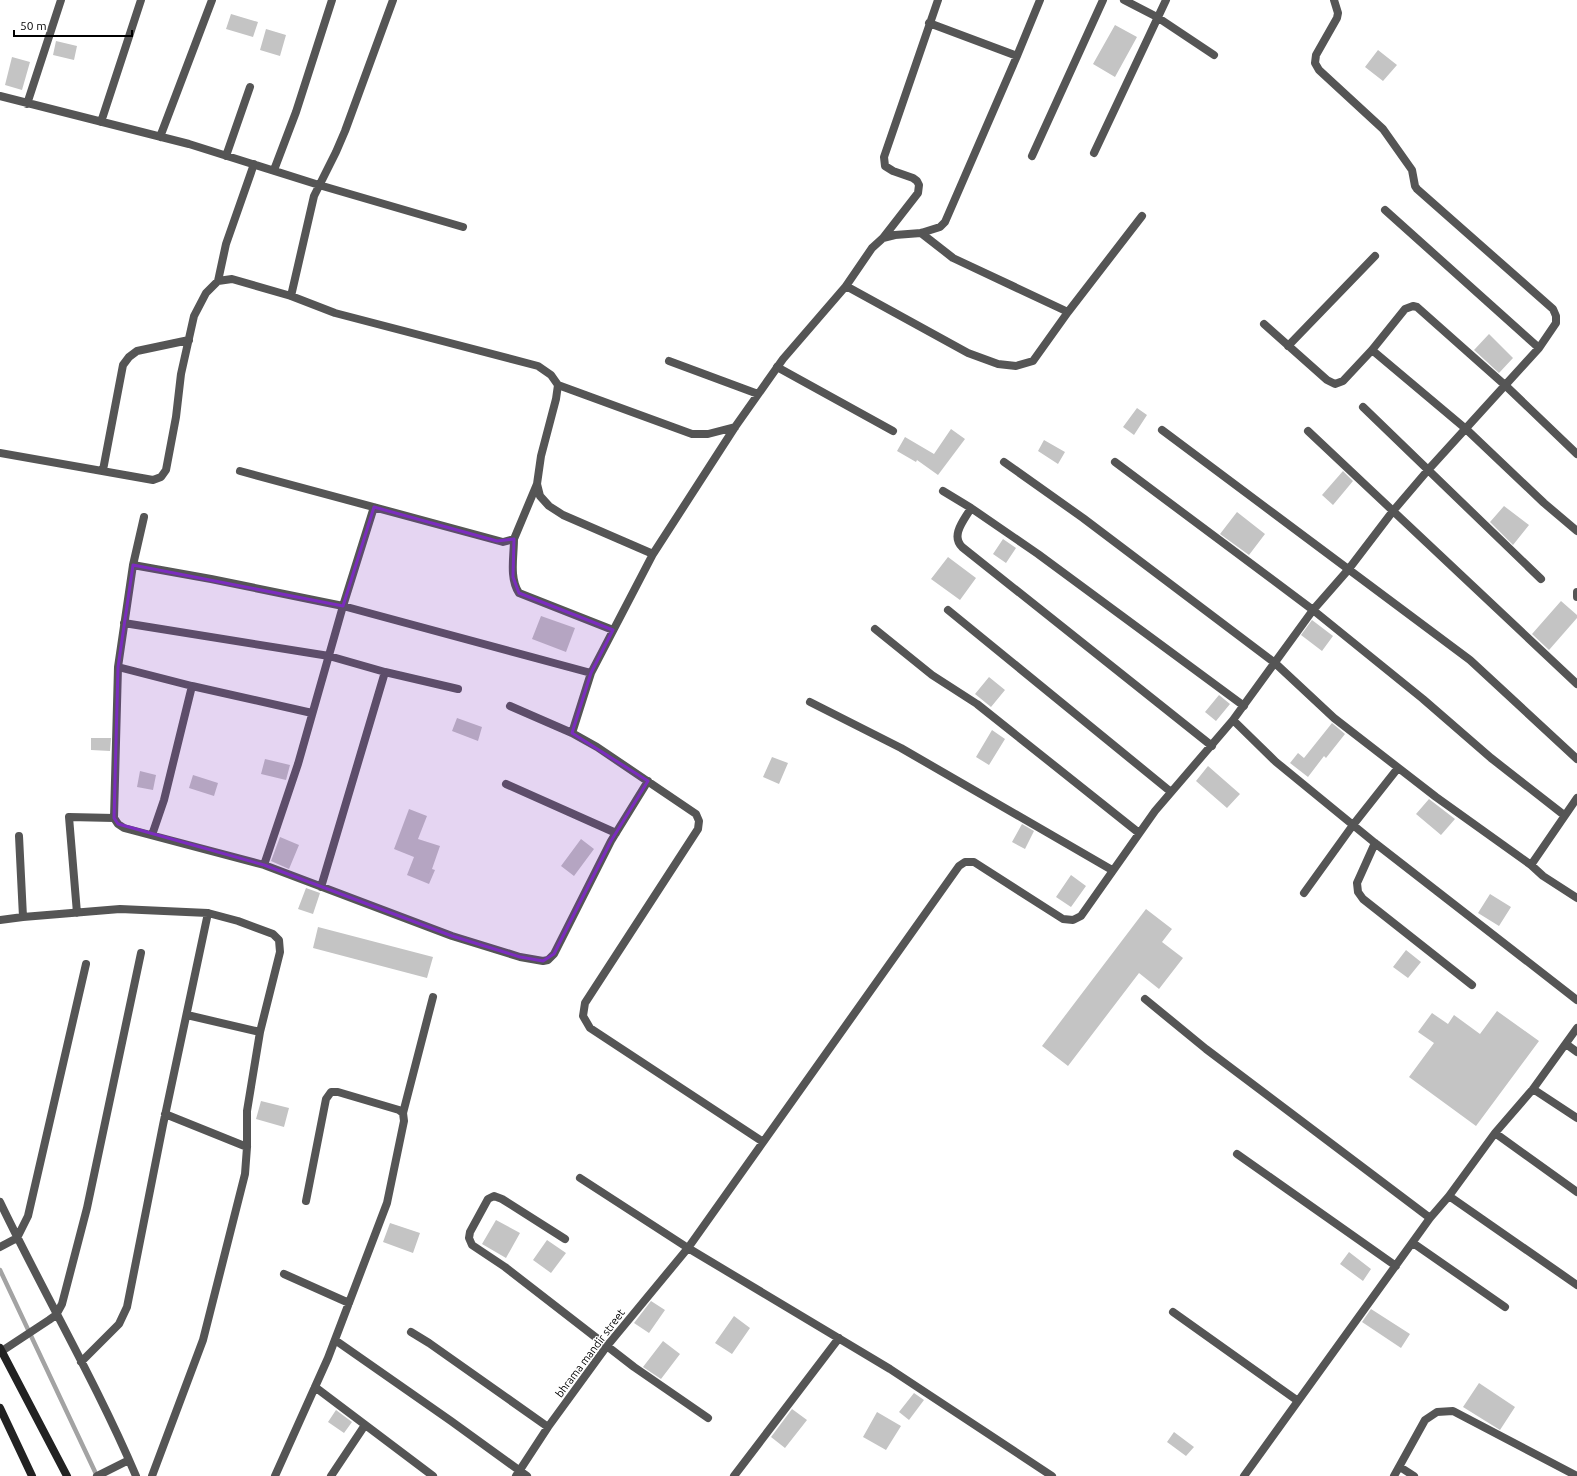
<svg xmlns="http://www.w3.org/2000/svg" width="1577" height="1476" font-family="Ubuntu,sans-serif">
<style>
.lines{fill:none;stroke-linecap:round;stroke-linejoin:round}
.stream{stroke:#a3a3a3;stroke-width:4.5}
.building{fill:#c4c4c4}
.lane{stroke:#555;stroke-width:8}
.street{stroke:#555;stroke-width:8}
.secondary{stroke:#222;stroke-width:8}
.marked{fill:#7b2cbf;fill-opacity:0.2;stroke:#7b2cbf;stroke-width:3;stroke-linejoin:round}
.labels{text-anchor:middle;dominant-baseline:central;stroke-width:3;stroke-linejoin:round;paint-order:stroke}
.street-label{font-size:11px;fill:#000;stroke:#fff}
</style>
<rect width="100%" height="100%" fill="#fff"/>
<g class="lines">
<path class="stream" d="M0,1270L97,1476"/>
</g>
<path class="building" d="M231,14L258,22L253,37L226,29Z
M1115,25L1137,37L1115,77L1093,64Z
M266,29L286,35L280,56L260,50Z
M56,41L77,46L74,60L53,55Z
M1378,50L1397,65L1383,81L1365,67Z
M12,57L30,62L22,90L5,85Z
M1489,334L1513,358L1499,373L1474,350Z
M1137,408L1147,415L1134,435L1123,427Z
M951,429L965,439L938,475L917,460L916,462L897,451L905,437L934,454Z
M1044,440L1065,452L1058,464L1038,451Z
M1343,471L1353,481L1333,505L1322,495Z
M1504,506L1529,525L1513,545L1490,522Z
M1237,512L1265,534L1249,555L1220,534Z
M1003,539L1016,548L1006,563L993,554Z
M948,557L976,578L960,600L931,579Z
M1561,601L1577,615V618L1549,650L1532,634Z
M541,616L575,628L566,652L532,639Z
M1312,620L1333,636L1322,651L1301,635Z
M989,677L1005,690L991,707L975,694Z
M1219,695L1230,704L1216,721L1205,712Z
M457,718L482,727L478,741L452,731Z
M1332,723L1345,734L1326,758L1324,756L1308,777L1290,763L1298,753L1304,758Z
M992,730L1005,739L989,765L976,757Z
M91,738H111L110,751L91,750Z
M772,757L788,763L779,784L763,777Z
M265,759L290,765L286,780L261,774Z
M1208,766L1240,794L1227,808L1196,781Z
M140,771L156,775L153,790L137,787Z
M193,775L218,783L214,796L189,788Z
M1429,799L1455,819L1441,835L1416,814Z
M409,809L427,816L418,839L440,846L432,869L435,870L429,884L407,875L414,857L394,849Z
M1022,824L1034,831L1025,849L1012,842Z
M280,837L299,845L289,869L271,861Z
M581,839L594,849L574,876L561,866Z
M1071,875L1086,886L1071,907L1056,897Z
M306,888L320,893L313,914L298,909Z
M1490,894L1511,907L1499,926L1478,913Z
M1146,909L1172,929L1162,942L1183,958L1159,989L1139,973L1068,1066L1042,1046Z
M318,927L433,957L427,978L313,948Z
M1406,950L1421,962L1408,978L1393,967Z
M1497,1011L1539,1041L1476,1126L1409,1077L1434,1043L1418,1032L1432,1013L1448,1024L1454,1015L1480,1034Z
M261,1101L289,1108L284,1127L256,1119Z
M496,1220L520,1233L506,1258L482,1244Z
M390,1223L420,1233L413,1253L383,1242Z
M547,1240L566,1253L551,1273L533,1260Z
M1349,1252L1371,1269L1363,1281L1340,1264Z
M651,1301L665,1310L649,1333L634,1323Z
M1371,1309L1410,1334L1401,1348L1362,1322Z
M734,1316L750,1328L732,1354L715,1343Z
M663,1341L680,1354L661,1379L643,1367Z
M1479,1383L1515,1407L1500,1430L1463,1407Z
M914,1393L924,1400L909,1420L899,1412Z
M792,1409L807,1420L785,1448L771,1437Z
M336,1410L352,1422L344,1433L328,1422Z
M877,1412L901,1426L886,1450L863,1437Z
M1174,1432L1194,1447L1186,1456L1167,1442Z"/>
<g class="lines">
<path class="lane" d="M777,367L893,431
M403,1113L433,997"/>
<path class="street" d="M1124,0L1157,17L1214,55
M929,23L1017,56
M0,96L189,144L319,185L463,227
M27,104L61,0
M101,122L141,0
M160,137L212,0
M1094,153L1166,0
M226,156L250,87
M1032,156L1103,0
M274,170L296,112L332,0
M1385,210L1539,348
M921,233L953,258L1068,312
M883,238L918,193L919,185L917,181L913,178L893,171L885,166L884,157L938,0
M218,281L226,244L254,164
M846,286L968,353L998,364L1016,366L1033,361L1068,312L1142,216
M291,296L314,196L336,152L345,131L393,0
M1264,324L1327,380L1335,384L1343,381L1372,350L1405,309L1413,306L1417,307L1506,386L1577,454
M1288,346L1375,256
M1372,350L1466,429L1544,503L1577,531
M669,361L758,394
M558,385L692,434H708L735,427
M1363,407L1541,579
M1162,430L1470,660L1577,759
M1308,431L1577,684
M0,453L153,480L161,477L166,470L176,417L181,374L194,316L206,293L218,281L232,279L291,296L335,313L538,366L551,375L558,385L556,399L541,456L537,484L540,496L549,506L563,515L653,554
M1004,462L1083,518L1275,663L1334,718L1436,797L1531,865L1543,876L1577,898
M1115,462L1313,610L1423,699L1491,758L1564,815
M103,470L123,365L129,357L137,351L189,340
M240,471L503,542L514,539L537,484
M943,491L971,508L1038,554L1244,706
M971,508C965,519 950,535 962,547L1212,746
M514,539C514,556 509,578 519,593L613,630
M133,565L211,579L343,606L591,673
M1577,592V597
M948,610L1171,792
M124,623L329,656L385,672L458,689
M875,629L932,675L977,704L1139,833
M118,667L133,565L144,517
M810,702L901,748L1112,870
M510,706L572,733L597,747L696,814L699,821L698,829L585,1003L583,1016L590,1028L763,1142
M312,713L192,686L118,667L114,818L118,824L124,828L264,865L452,936L520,957L543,961L548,960L554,954L611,841L648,781
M1233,720L1276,762L1375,843L1577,1000
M572,733L591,673L653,554L735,427L783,359L846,286L872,248L883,238L895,235L921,233L940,227L945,222L1017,56L1040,0
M506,784L616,833
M152,835L164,800L192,686
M19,836L23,917
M1375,843L1357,883L1358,892L1363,899L1472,985
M264,865L298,764L343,606L374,507
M1531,865L1577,798
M321,887L385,672
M1304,893L1353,825L1398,768
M77,913L69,817L114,818
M0,920L23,917L120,909L208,913L238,921L273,934L279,940L280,952L260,1032L247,1111V1147L245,1174L203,1340L152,1476
M1145,999L1206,1049L1430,1218
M187,1015L260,1032
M1566,1044L1577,1052
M1533,1089L1577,1118
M165,1114L247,1147
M1495,1133L1577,1192
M1237,1154L1396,1266
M580,1178L688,1248L890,1369L1052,1476
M1449,1196L1577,1285
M0,1202C44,1294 96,1382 136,1476
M565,1239L502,1199L494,1196L488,1199L470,1232L469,1238L472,1245L505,1267L634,1367L708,1418
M1413,1243L1505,1307
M0,1247L17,1238L28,1216L86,964
M284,1274L349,1303
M1173,1312L1298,1401
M411,1332L429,1343L548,1427
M335,1340L451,1421L527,1476
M2,1351L49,1320L56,1315L62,1304L87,1208L141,953
M81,1362L119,1324L127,1307L163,1125L208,913
M315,1387L433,1476
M1400,1467L1414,1476
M97,1476L129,1460
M275,1476L328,1358L387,1203L404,1121L403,1113L399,1110L338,1092H331L326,1099L306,1201
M331,1476L365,1425
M516,1476L548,1427L607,1346L688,1248L959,866L965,862H974L1063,919L1073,920L1081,916L1155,811L1233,720L1313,610L1348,570L1393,511L1428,470L1539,348L1556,323V316L1553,309L1417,189L1415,186L1412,170L1383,129L1319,70L1315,63L1316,55L1337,18L1338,13L1334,0
M734,1476L839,1338
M1244,1476L1430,1218L1449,1196L1495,1133L1533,1089L1577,1028
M1394,1476L1425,1420L1437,1412L1453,1411L1577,1476"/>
<path class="secondary" d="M0,1348L67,1476
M0,1408L32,1476"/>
</g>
<path class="marked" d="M374,507L497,541L514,539L513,577L519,593L613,630L591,673L572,733L648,781L611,841L554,954L543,961L520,957L452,936L264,865L118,824L114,818L118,667L133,565L343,606Z"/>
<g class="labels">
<g class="street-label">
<text transform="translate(590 1353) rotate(-53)">bhrama mandir street</text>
</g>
</g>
<path d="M14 30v6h118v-6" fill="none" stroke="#000000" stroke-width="2"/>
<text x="20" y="30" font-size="12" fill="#000000" stroke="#ffffff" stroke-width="3" paint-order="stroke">50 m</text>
</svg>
